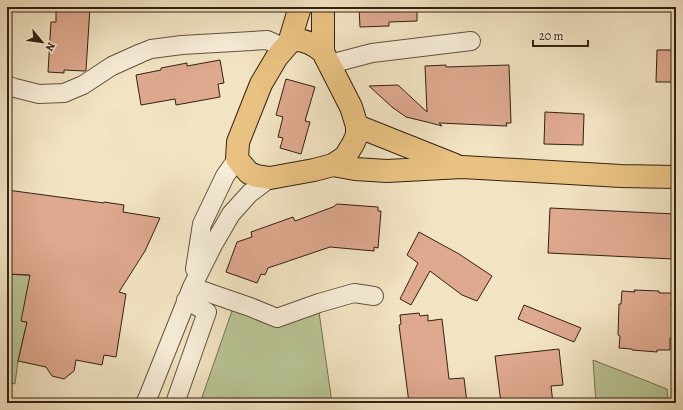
<svg xmlns="http://www.w3.org/2000/svg" width="683" height="410" font-family="Alegreya,serif">
<style>
.green{fill:#b9c495;stroke:#767252}
.building{fill:#dea98f;stroke:#322110}
.lines{fill:none;stroke-linecap:round;stroke-linejoin:round}
.minor-casing{stroke:#62523d;stroke-width:20}
.major-casing{stroke:#322110;stroke-width:24}
.minor{stroke:#f7edd8;stroke-width:18}
.major{stroke:#e9c282;stroke-width:22}
</style>
<rect width="100%" height="100%" fill="#f2e4c3"/>
<filter id="stains"><feTurbulence type="fractalNoise" baseFrequency=".005" numOctaves="4"/><feColorMatrix values="0 0 0 0 .2 0 0 0 0 .09 0 0 0 0 .02 0 0 0 .5 -.17"/></filter>
<radialGradient id="worn" r=".72"><stop offset=".6" stop-color="#630" stop-opacity="0"/><stop offset="1" stop-color="#630" stop-opacity=".3"/></radialGradient>
<path class="green" d="M7,274L34,276L22,321L31,323L25,330L18,361L15,384L7,382Z
M233,308L319,312L332,403H200Z
M593,360L667,389L668,403H596Z"/>
<path class="building" d="M56,7H90L86,70L85,71L64,70V73L48,72L51,22H56Z
M359,7H417V21L389,22V26L360,27Z
M657,50H676V82H656Z
M220,60L224,83L218,84L220,97L176,105L175,99L141,105L136,75L161,70V68L187,63V66Z
M446,65V67L509,65L511,123H506L507,126L439,123L442,126L427,122L406,117L392,107L369,86L398,85L427,112L425,66Z
M286,79L315,87L305,121L310,122L301,154L280,148L283,138L278,137L283,117L276,115Z
M545,112L584,114L583,145L544,144Z
M7,190L104,203V202L124,205L123,212L160,218L145,251L119,292L126,294L116,357L104,355L102,365L76,360L74,371L64,379L52,376L46,367L18,361L27,322L21,321L30,275L7,274Z
M337,204L378,207V211H381L378,248L374,247V251L330,247L268,268L265,275L261,274L257,283L226,272L237,242L252,237L251,232L293,217L295,221L333,207Z
M550,208L675,214L673,259L548,253Z
M419,232L459,254L492,276L477,301L462,295L430,271L411,305L400,299L418,263L407,255Z
M634,290L659,291V293H672L671,306H673L672,338H670V350H657V352L632,350V349L619,348L620,336L618,335L619,304H621L622,291L635,292Z
M524,305L581,328L574,342L518,319Z
M419,313L420,316L428,315V321L442,319L449,379L464,378L467,403H409L399,325L401,324L400,315Z
M559,349L563,385L551,386L553,403H501L495,356Z"/>
<g class="lines">
<defs>
<path id="minor" d="M330,64L372,53L471,41
M7,85L15,88L39,94L64,93L83,85L112,66L141,53L151,49L182,45L267,40L285,48
M195,269L202,224L225,176L237,159
M192,287L250,307L277,318L319,303L354,293L374,296
M145,403L148,397L192,287L213,245L231,214L250,193L270,178
M175,403L207,312L186,300"/>
<path id="major" d="M323,7V52
M295,40C306,40 315,45 323,52L351,107L357,126V135L353,144L345,157L333,165L314,170L270,178L257,176L249,173L237,159L238,142L261,84L277,57L289,43Z
M289,43L300,7
M357,126L455,165
M333,165L355,169L387,171L462,167L621,176L676,177"/>
</defs>
<use href="#minor" class="minor-casing"/>
<use href="#major" class="major-casing"/>
<use href="#minor" class="minor"/>
<use href="#major" class="major"/>
</g>
<rect width="683" height="410" fill="none" stroke="#f2e4c3" stroke-width="24"/>
<rect x="8" y="8" width="667" height="394" fill="none" stroke="#322110" stroke-width="2"/>
<rect x="12" y="12" width="659" height="386" fill="none" stroke="#322110"/>
<g transform="translate(42 42) rotate(119)" stroke="#f7edd8" stroke-width="3" paint-order="stroke">
<path d="M0-3L7 15L0 10L-7 15Z" fill="#322110"/>
<text y="-6" font-size="11" font-weight="bold" text-anchor="middle" fill="#322110">N</text>
</g>
<path d="M533 40v6h55v-6" fill="none" stroke="#322110" stroke-width="2"/>
<text x="539" y="40" font-size="12" fill="#322110" stroke="#f7edd8" stroke-width="3" paint-order="stroke">20 m</text>
<rect width="100%" height="100%" filter="url(#stains)"/>
<rect width="100%" height="100%" fill="url(#worn)"/>
</svg>
